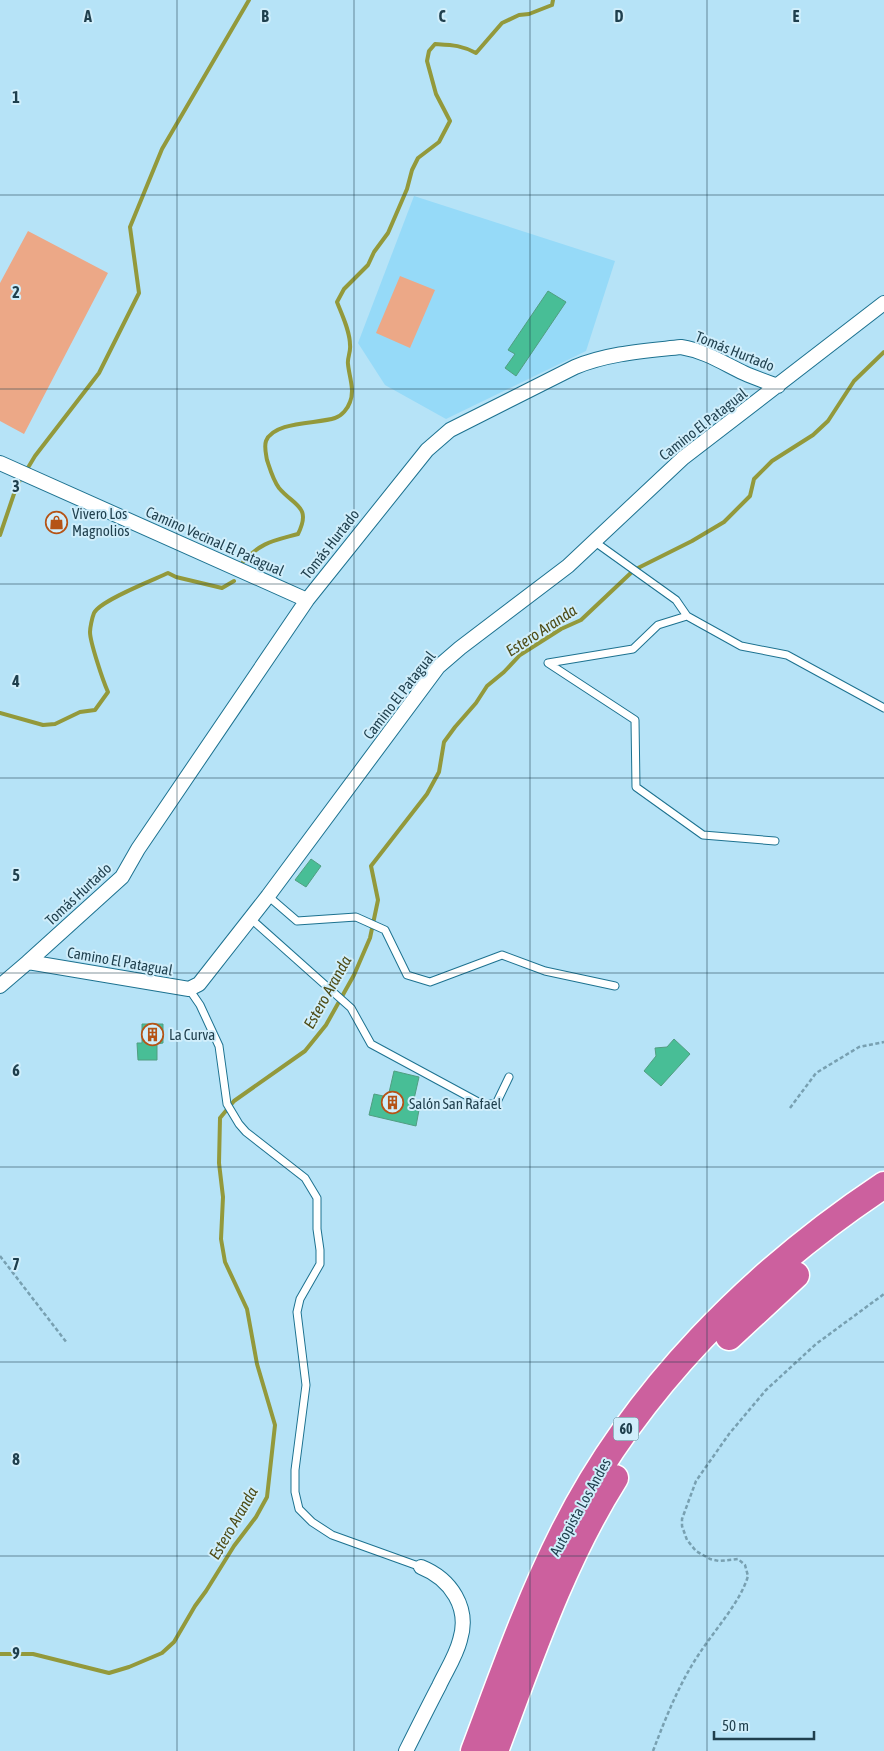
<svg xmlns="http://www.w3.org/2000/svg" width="884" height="1751" font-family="'Asap Condensed',sans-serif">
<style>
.built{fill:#96daf8}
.green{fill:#eca887}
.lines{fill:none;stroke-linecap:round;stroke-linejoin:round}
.stream{stroke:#93993b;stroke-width:4}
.building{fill:#48be96;stroke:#519e81}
.lane-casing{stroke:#1d7290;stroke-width:9}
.street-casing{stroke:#1d7290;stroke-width:16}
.highway-casing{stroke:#fff;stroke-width:29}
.path{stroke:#78a0b1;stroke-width:2.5;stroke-dasharray:4 2.5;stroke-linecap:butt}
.lane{stroke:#fff;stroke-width:7}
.street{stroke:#fff;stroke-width:14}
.highway{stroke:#cc609e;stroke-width:26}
.grid{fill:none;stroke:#1f3f4d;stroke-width:1;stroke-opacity:0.55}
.labels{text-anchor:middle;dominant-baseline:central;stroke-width:4;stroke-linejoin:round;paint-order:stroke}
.shield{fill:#d0eefb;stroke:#547481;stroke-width:1}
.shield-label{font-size:14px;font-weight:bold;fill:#1f3f4d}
.street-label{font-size:15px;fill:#1f3f4d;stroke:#d0eefb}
.poi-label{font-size:15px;fill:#1f3f4d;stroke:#d0eefb;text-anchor:start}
.water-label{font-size:16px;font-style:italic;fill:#4f4d18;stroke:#d0eefb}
.grid-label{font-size:16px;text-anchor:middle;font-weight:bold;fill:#1f3f4d;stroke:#d0eefb;stroke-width:4;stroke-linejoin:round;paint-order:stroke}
</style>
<rect width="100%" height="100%" fill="#b6e3f7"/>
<path class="built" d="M414,196L615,261L586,351L446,419L385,385L358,343Z"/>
<path class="green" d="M28,231L108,273L24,434L0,421V283Z
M400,276L435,290L410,348L376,333Z"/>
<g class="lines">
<path class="stream" d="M26,471L35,456L99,373L139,293L130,227L162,149L249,0
M0,535L17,485L22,477
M243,562C261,542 273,541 298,534C312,506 294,506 279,488C273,480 270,469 267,460C266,454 264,447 266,441C274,421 318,424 335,418C342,416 348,408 350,402C355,390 349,376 348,364C347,358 351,352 350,345C350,331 342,315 337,302L344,289L368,265L374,252L388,233L407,189L412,170L418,158L439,142L450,121L436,94L427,61L429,51L435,44C452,45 461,45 476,53L502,23L519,15L529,14L552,5L553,0
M0,713L43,725L55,724L80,712L95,710L108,692C103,681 90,642 90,632C90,628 92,618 94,613C99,601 153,580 168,573L176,577L222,588L234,581
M0,1654H33L109,1673L129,1667L162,1653L174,1642L195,1606L206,1591L234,1546L256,1517L267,1497L275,1425L257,1364L247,1309L225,1262L221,1239L223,1197L219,1163L220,1118L234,1101L305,1051L326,1025L354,975L370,938L378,900L371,866L427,794L439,772L444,742L455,727L476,703L487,686L504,672L520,655L561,629L581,620L634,570L692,541L724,522L750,496L754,479L772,461L813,435L828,421L854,381L884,352"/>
</g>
<path class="building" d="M548,291L566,302L516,376L505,368L515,354L508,350Z
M311,859L321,866L306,887L295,880Z
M142,1024H163V1043L157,1044V1060H138L137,1043H142Z
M674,1039L690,1054L661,1086L644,1071L656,1056L655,1048L667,1047Z
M394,1071L419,1077L412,1108L419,1110L416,1126L369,1115L374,1094L388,1097Z"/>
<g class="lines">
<defs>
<path id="lane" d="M595,542L676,600L687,616L741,646L787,655L884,708
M687,616L658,625L633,649L548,663L635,720L636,787L703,835L775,841
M268,896L297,921L356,917L385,930L407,975L430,982L502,955L545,971L615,986
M250,918L351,1008L371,1044L482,1104H496L509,1077
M189,989L200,1005L219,1046L227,1104L239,1124L246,1132L305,1178L317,1198V1229L320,1250V1264L300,1299L297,1312L306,1385L295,1470V1492L299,1509L312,1522L332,1535L421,1567"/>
<path id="street" d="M0,463L307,600
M28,962L122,877L138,849L307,600L427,450L450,430L575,367C609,353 645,351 681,347C705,351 723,363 744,373C755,378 767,382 778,386
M0,986L28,962L189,989L199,984L268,896L438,667L460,648L568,566L683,458L884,303
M406,1751C417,1729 428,1707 439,1686C446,1671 456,1656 460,1640C470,1608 451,1579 421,1567"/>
<path id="highway" d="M729,1337L796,1275
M474,1751C502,1677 528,1602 564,1531C635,1390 753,1272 884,1185
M495,1751C530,1658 562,1562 615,1478"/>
</defs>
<use href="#lane" class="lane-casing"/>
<use href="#street" class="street-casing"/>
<use href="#highway" class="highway-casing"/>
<path class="path" d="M790,1108L816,1073L859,1047L884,1042
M0,1256L67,1343
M653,1751C666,1717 679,1684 699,1654C714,1631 741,1601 748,1576L745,1565L738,1559L719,1561L710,1559L696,1551L687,1540L682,1526V1519L696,1481L729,1434L766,1390L816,1344L884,1294"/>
<use href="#lane" class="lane"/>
<use href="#street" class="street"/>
<use href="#highway" class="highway"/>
</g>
<path class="grid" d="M177,0V1751M354,0V1751M530,0V1751M707,0V1751M0,195H884M0,389H884M0,584H884M0,778H884M0,973H884M0,1167H884M0,1362H884M0,1556H884"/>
<defs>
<symbol id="shop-ring" viewBox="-11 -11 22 22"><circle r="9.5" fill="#d0eefb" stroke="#b55316" stroke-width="1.5"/><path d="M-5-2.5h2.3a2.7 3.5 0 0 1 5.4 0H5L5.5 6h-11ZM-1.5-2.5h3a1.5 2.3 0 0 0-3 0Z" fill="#b55316"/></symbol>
<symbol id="building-ring" viewBox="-11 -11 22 22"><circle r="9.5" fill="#d0eefb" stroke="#b55316" stroke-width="1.5"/><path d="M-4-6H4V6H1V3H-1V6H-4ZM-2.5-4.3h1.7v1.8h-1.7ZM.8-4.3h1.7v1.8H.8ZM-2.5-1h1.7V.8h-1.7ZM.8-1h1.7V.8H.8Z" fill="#b55316"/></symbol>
</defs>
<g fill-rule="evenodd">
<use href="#shop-ring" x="44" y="510" width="25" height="25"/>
<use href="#building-ring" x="140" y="1022" width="25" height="25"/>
<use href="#building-ring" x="380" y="1090" width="25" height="25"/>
</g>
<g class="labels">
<rect class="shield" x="613.5" y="1417.5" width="25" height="23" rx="4"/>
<g class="shield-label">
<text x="626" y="1429">60</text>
</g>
<g class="street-label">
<text transform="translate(735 351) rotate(22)">Tomás Hurtado</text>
<text transform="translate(703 424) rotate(-38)">Camino El Patagual</text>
<text transform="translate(215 541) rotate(24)">Camino Vecinal El Patagual</text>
<text transform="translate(330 544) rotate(-52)">Tomás Hurtado</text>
<text transform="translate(399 695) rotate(-52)">Camino El Patagual</text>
<text transform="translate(78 894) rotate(-43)">Tomás Hurtado</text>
<text transform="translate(120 961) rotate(10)">Camino El Patagual</text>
<text transform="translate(580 1507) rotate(-61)">Autopista Los Andes</text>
</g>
<g class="poi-label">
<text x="72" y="513">Vivero Los<tspan x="72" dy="17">Magnolios</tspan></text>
<text x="169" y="1034">La Curva</text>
<text x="409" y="1103">Salón San Rafael</text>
</g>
<g class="water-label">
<text transform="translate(541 630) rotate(-33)">Estero Aranda</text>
<text transform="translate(327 992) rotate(-61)">Estero Aranda</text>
<text transform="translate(233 1523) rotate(-60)">Estero Aranda</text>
</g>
</g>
<g class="grid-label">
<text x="88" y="22">A</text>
<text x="265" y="22">B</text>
<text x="442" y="22">C</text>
<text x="619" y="22">D</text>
<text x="796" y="22">E</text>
<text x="16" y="103">1</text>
<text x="16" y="298">2</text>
<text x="16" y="492">3</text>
<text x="16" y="687">4</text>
<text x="16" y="881">5</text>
<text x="16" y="1076">6</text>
<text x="16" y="1270">7</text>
<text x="16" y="1465">8</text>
<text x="16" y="1659">9</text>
</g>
<path d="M714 1731v8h100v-8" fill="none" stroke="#1f3f4d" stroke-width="2.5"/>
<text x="722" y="1731" font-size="15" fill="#1f3f4d" stroke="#d0eefb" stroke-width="4" paint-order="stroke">50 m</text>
</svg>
